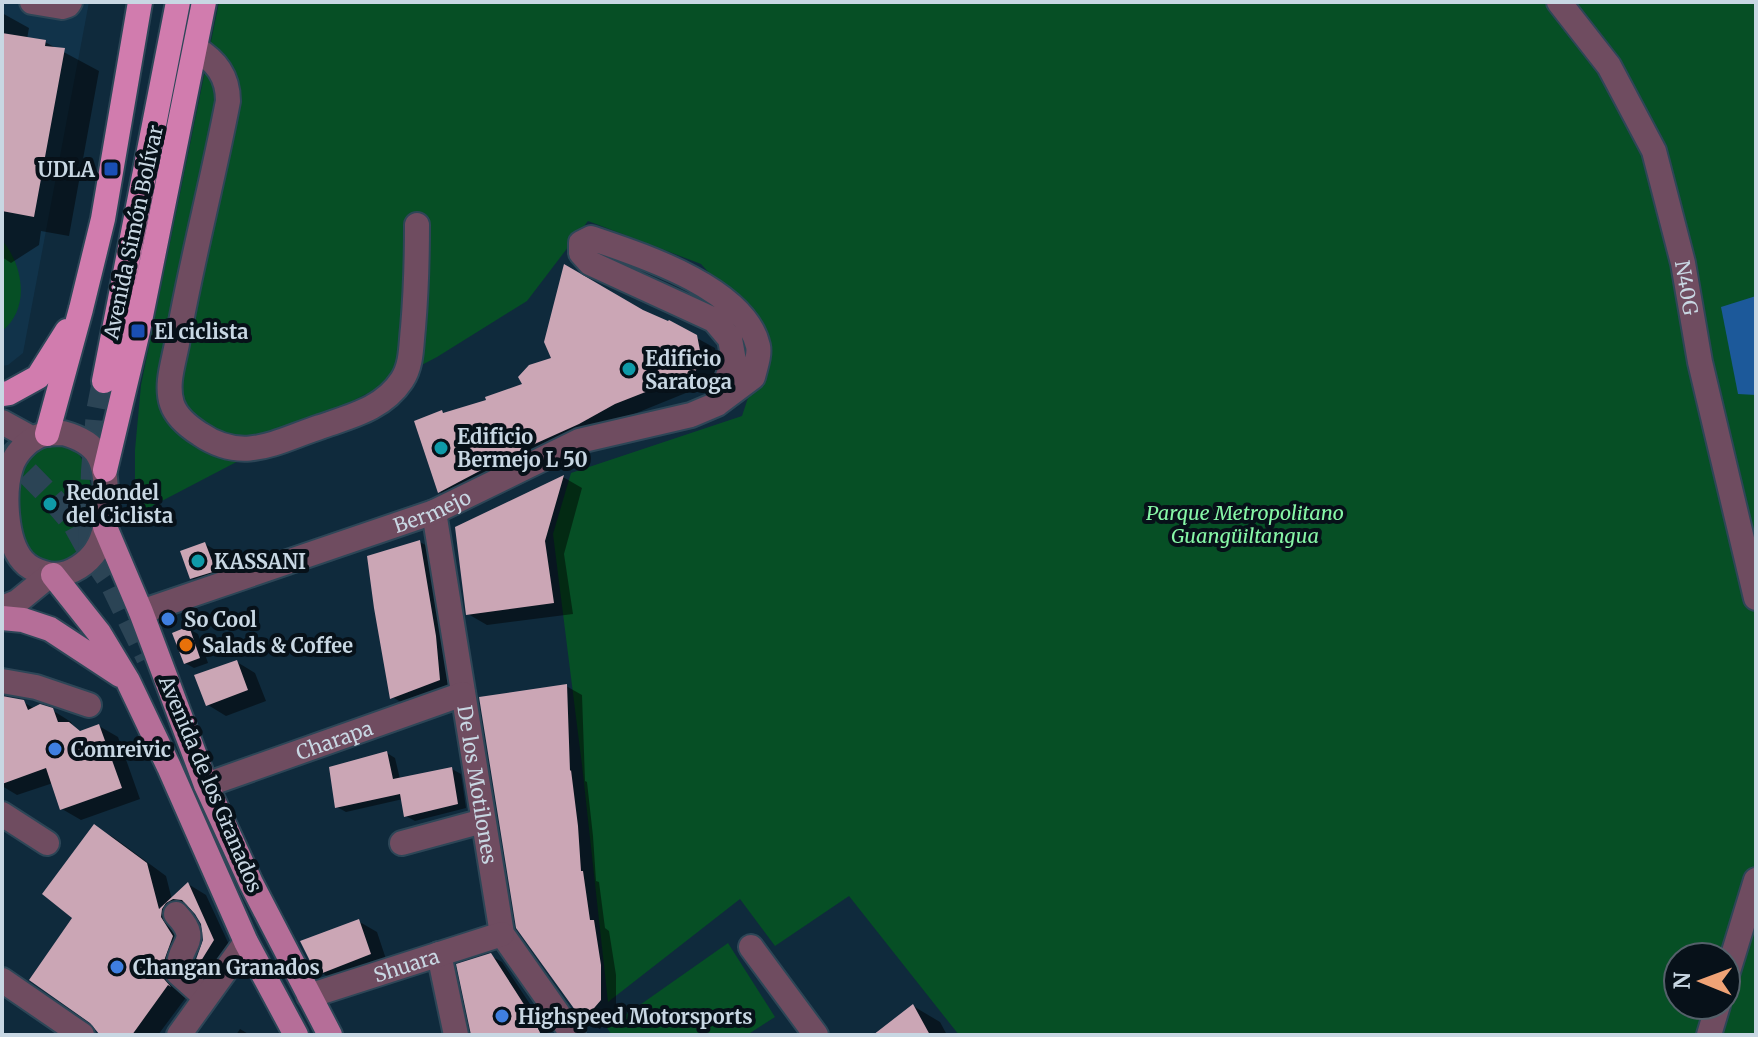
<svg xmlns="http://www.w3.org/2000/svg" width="1758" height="1037" font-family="Merriweather,serif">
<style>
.built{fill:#11334a}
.green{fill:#064f25;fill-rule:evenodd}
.water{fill:#1c599a}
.shadow{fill:#0007}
.building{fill:#cba6b5}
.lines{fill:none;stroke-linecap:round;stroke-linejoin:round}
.major-tunnel{stroke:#2b4455;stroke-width:24;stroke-dasharray:24 12;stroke-linecap:butt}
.highway-tunnel{stroke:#2b4455;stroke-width:24;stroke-dasharray:24 12;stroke-linecap:butt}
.minor-casing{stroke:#2d4657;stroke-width:28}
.major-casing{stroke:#2d4657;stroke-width:28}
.highway-casing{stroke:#2d4657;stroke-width:28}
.minor{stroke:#6f4c60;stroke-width:24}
.major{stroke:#b56e98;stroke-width:24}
.highway{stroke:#d17cae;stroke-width:24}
.transit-dot{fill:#1a4fb4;stroke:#071119;stroke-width:3}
.culture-dot{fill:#0f9aa8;stroke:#071119;stroke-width:3}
.shop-dot{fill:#3f7fe0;stroke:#071119;stroke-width:3}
.food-dot{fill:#e8710a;stroke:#071119;stroke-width:3}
.labels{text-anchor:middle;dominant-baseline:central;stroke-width:8;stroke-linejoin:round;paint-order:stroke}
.poi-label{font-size:20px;font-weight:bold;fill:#c8d7e3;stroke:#071119;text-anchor:start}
.street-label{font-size:20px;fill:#c8d7e3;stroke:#071119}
.park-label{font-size:20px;font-style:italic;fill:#87f7a7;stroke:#071119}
</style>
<rect width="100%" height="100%" fill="#0f2a3c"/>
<path class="built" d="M2,2H89L23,353L8,365L2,366Z"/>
<path class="green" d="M219,2H1756V1035H959L849,896L775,946L740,899L608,1002L582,765L553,534L571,473L742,416L768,337L701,264L588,221L527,301L437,357L135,515V450L141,385ZM1678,957H1726V1005H1678Z
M2,240C23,265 31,308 2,331Z
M70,442C90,466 93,485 92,516C91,526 90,537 85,545C71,568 44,568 29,548C10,525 12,455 45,444C52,442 62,443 70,442Z
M728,943L775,1017L747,1035H612L607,1028Z"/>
<path class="water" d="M1756,296V395L1738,394L1721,307Z"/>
<path class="shadow" d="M2,13L29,28L27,39L45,42L99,71L69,236L41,231L39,245L11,263L2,257Z
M642,311L669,323L715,348L720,372L713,382L634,414L458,502L440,492L442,412L446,414L488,401L525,386L554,360Z
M563,477L582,488L564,554L573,614L487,625L468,614L457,528Z
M420,542L429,547L444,643L448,685L401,702L392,697Z
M205,544L224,555L234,581L211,589L192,578Z
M189,629L198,634L208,663L194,668L185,663Z
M237,662L255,673L266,701L226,716L208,705Z
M566,686L582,695L585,781L587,782L593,836L596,881L599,882L605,928L609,931L616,975V1009L600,1029L584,1020L518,927Z
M2,698L23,702L35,709L52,710L71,722L73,727L82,732L99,726L118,737L140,799L81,820L62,809L53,783L17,795L2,786Z
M387,753L395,758L400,779L452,769L461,774L466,808L415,821L406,816L403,799L346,812L337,807Z
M94,827L113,837L166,876L172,900L188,884L206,895L232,951L215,978L197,967L205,940L203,923L193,909L185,913L187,996L158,1035H103L75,917Z
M358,921L377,932L388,965L340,984L317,970Z
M491,956L502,962L534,1010L539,1013L548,1035H473Z
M913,1006L940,1022L947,1035H877Z
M240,1029L250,1035H236Z"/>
<path class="building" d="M2,33L46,40L45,46L65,48L34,217L2,211Z
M564,264L643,310L668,321L669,320L697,335L702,361L694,373L615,404L579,424L508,456L438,493L414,421L442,410L443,413L486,400L485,397L522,384L518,377L529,365L551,358L544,342Z
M564,475L545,541L554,603L466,615L455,527Z
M420,540L436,636L440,680L390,699L374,608L367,556Z
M205,542L216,571L190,579L180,551Z
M189,626L200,658L184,664L172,633Z
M237,660L248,690L206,706L194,675Z
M567,684L570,771L571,770L578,826L581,871H583L590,920H594L601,965V1000L583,1021L516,928L479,697Z
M2,696L24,700L28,710L40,704L53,708L58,722H69L80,731L99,724L122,788L60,810L46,768L2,784Z
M387,751L393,779L452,767L458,804L404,817L400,794L335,808L329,767Z
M94,824L147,863L159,909L188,882L214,940L196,969L194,965L203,940L201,924L195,914L182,900L173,899L166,903L162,909L161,917L173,936L165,958L163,972L164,979L171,987L168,985L132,1035H100L90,1023L29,980L72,918L42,894Z
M359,919L371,954L320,974L315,971L300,941Z
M491,953L525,1006L528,1005L541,1035H471L456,964Z
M913,1004L930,1035H873Z"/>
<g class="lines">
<path class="major-tunnel" d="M2,447L51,497L75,525L90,552L112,584L148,658"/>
<path class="highway-tunnel" d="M90,552L93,471L98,412L104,381"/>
<defs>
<g id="minor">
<path d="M32,2L62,7L68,5L70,2"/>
<path id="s1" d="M1559,2L1609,66L1654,151L1683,263L1700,362L1756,598"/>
<path d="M195,48C216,61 228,76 228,101C213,180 192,259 178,338C175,359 165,383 172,404C176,416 189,427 200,434C244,464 277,441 320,427C351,416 383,409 402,380C412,365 411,345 413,328C416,293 417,259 417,225"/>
<path d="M2,422L33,439"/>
<path d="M63,433C100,443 106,461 106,497C106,507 106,518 105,527C102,544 93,558 79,567C68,574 56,577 44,573C37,571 28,567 23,561C5,541 3,492 11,467C15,454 27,441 39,436C46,433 55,433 63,433Z"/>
<path id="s2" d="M434,512L502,934L573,1035"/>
<path d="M2,608L17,602L50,575"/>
<path id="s3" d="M141,612L434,512L579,441L691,415L717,404L753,377C755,368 760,355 758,346C745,288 641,255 591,238L581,243V253L590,263L714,320L730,339L734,361L717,404"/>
<path d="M2,681L36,687L89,705"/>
<path id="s4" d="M206,785L463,694"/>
<path d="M2,814L47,843"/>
<path d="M402,843L483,821"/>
<path d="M176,914C203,943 178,941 178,973L205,997"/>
<path d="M751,947L816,1035"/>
<path d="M439,954L456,1035"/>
<path d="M1726,978L1756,880"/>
<path d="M2,980L82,1035"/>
<path id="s5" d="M309,996L502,934"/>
<path d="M179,1035L246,942"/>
<path d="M1709,1035L1718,1005"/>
</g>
<path id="major" d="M105,527L141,612L206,785L251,883L330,1035
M53,575L99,633L128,681L169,767L246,942L296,1035
M2,618L23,620L50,629L120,675"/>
<path id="highway" d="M104,381L178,2
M2,394L9,393L38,377L67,331
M47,434L81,309L103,219L140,2
M105,470L138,331L204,2"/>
</defs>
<use href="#minor" class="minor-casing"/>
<use href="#major" class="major-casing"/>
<use href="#highway" class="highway-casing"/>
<use href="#minor" class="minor"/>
<use href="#major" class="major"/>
<use href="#highway" class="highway"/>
</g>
<g class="transit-dot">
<rect x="103" y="161" width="16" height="16" rx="4"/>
<rect x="130" y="323" width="16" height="16" rx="4"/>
</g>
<g class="culture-dot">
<circle cx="629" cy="369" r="8"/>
<circle cx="441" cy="448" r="8"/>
<circle cx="50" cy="504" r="8"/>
<circle cx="198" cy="561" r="8"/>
</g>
<g class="shop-dot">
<circle cx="168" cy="619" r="8"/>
<circle cx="55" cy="749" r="8"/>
<circle cx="117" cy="967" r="8"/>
<circle cx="502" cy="1016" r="8"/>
</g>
<circle class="food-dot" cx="186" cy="645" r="8"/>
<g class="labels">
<g class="poi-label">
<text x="95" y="169" text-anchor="end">UDLA</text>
<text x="154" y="331">El ciclista</text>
<text x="645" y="358">Edificio<tspan x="645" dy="23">Saratoga</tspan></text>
<text x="457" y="436">Edificio<tspan x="457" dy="23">Bermejo L 50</tspan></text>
<text x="66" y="492">Redondel<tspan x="66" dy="23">del Ciclista</tspan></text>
<text x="214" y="561">KASSANI</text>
<text x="184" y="619">So Cool</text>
<text x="202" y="645">Salads &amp; Coffee</text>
<text x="71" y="749">Comreivic</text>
<text x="133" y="967">Changan Granados</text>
<text x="518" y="1016">Highspeed Motorsports</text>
</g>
<g class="street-label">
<text transform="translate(133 232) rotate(-78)">Avenida Simón Bolívar</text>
<text stroke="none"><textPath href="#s1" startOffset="318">N40G</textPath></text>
<text stroke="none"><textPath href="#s3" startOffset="308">Bermejo</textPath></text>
<text stroke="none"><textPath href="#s4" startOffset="136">Charapa</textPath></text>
<text transform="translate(211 784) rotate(67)">Avenida de los Granados</text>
<text stroke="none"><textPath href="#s2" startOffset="276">De los Motilones</textPath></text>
<text stroke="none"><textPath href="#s5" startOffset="102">Shuara</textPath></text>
</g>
<g class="park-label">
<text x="1245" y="512">Parque Metropolitano<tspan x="1245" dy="23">Guangüiltangua</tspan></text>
</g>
</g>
<rect width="1758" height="1037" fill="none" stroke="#c8d7e3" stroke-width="8"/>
<g transform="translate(1702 981) rotate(271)"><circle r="38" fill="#071119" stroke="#54606a" stroke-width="2"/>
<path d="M0-6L14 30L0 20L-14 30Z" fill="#efa376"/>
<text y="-12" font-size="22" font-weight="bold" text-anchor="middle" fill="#c8d7e3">N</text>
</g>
</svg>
